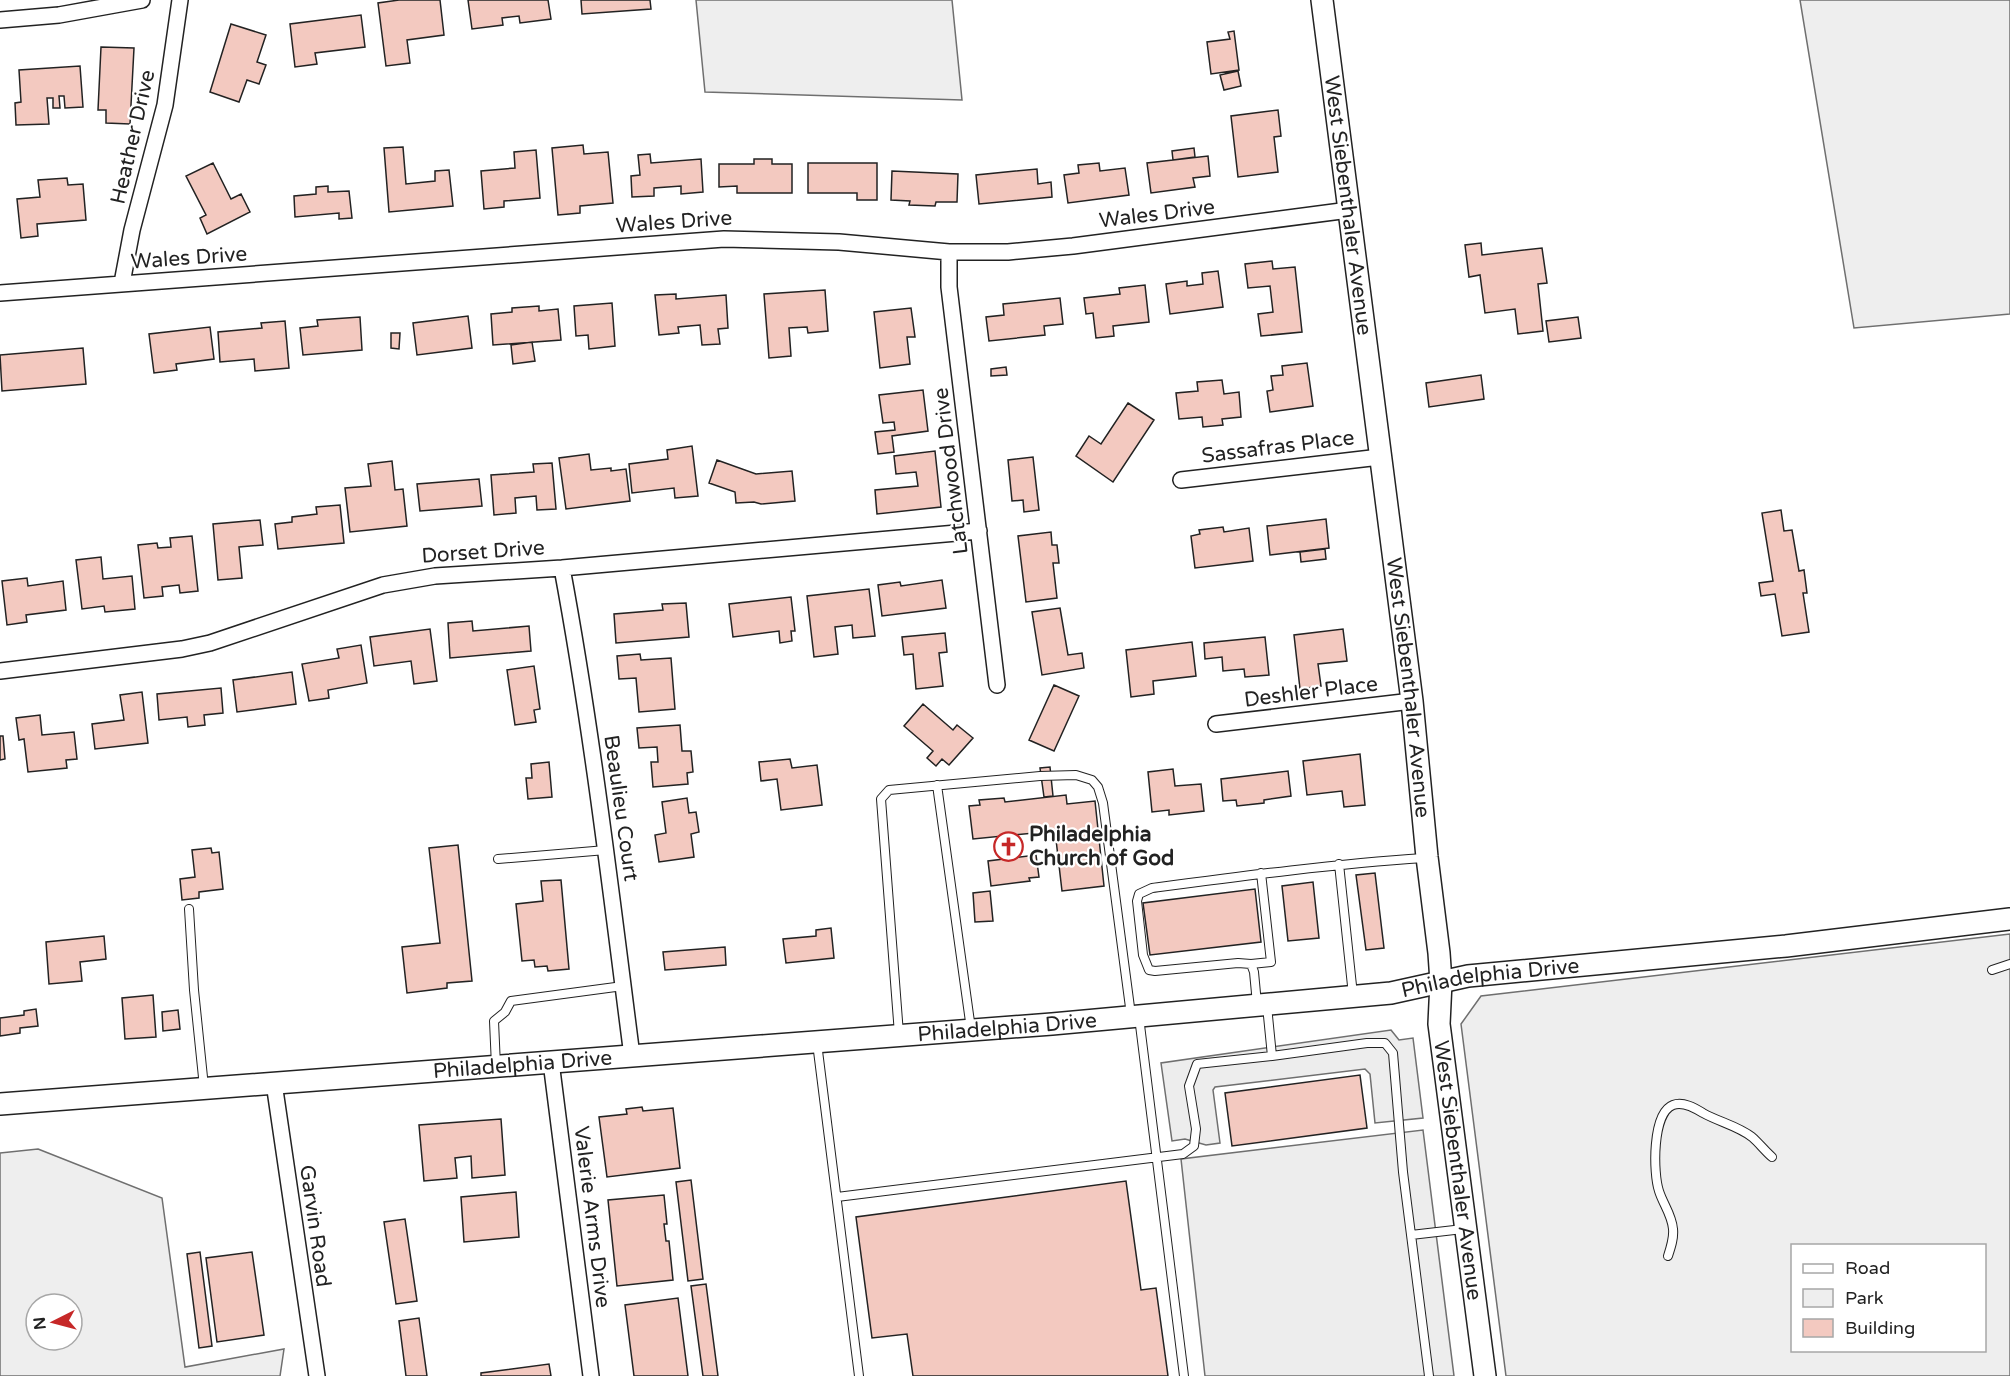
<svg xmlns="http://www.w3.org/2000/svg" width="2010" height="1376" font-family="'Varela Round',sans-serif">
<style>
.green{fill:#eee;stroke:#6f6f6f;stroke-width:1.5;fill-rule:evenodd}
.parking{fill:#ededed;stroke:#6f6f6f;stroke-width:1.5}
.building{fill:#f3c9c0;stroke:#222;stroke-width:1.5}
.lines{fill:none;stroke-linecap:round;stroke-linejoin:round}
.lane-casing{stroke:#222;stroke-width:10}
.street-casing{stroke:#222;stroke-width:18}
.secondary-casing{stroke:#222;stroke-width:24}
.lane{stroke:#fff;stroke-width:8}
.street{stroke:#fff;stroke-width:15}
.secondary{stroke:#fff;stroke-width:21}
.labels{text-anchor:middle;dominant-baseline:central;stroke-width:4.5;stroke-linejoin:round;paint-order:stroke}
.street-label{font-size:21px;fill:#222;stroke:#fff}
.poi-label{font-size:21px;font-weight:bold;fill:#222;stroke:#fff;text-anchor:start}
</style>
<rect width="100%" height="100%" fill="#fff"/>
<path class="green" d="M696,0H952L962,100L705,92Z
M1800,0H2010V314L1854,328Z
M2010,934V1376H1506L1461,1024L1481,996ZM1792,1246H1984V1350H1792Z
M38,1149L162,1198L185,1367L284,1349L280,1376H0V1153ZM36,1304H72V1340H36Z"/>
<path class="parking" d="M1391,1030L1399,1040L1413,1038L1423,1118L1375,1123L1370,1074L1365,1069L1215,1087L1213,1090L1220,1143L1206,1145L1185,1139L1172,1141L1161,1063Z
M1423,1130L1454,1376H1205L1181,1159Z"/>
<path class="building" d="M399,0H440L444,35L407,40L410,63L386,66L378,3Z
M468,0H548L551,19L520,23L519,16L502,18L503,25L472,29Z
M581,0H650L651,9L582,14Z
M361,15L365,47L315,53L317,64L295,67L290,24Z
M231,24L266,35L257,62L266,65L259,84L247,80L239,102L210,92Z
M1234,31L1239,70L1211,74L1207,42L1230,39L1228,32Z
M101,47L134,48L130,124L106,123V110H98Z
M80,66L83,107L65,108L64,96H59L60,108H53V98H47L49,124L16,125L15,103L21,102L19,70Z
M1238,71L1241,86L1224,90L1220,75Z
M1278,110L1281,136L1274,137L1278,172L1238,177L1231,116Z
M583,145L584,154L608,152L613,203L580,206V213L558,215L552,148Z
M403,147L406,184L435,181V171L449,170L453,206L389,212L384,148Z
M1194,148L1195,157L1173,160L1172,151Z
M536,150L540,198L504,201V207L484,209L481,171L515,168L514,152Z
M650,154L651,163L701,159L703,192L681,194V186L654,188V196L632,197L631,176L640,175L638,155Z
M1208,156L1210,176L1193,178L1195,187L1151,193L1147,163Z
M754,159H772V164H792V193H737V186L719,187V164H754Z
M213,163L231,199L241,194L250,212L207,234L200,218L206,215L186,176Z
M808,163H877V200H857V193H808Z
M1099,163L1100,171L1125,168L1129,195L1068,203L1064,175L1079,173L1078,165Z
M1037,169L1038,184L1051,182L1052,197L979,204L976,175Z
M892,171L958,174L957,202H936L935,206L909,205L910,201L891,200Z
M67,178L68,185L83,184L86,220L37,224L38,236L21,238L17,199L40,197L38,180Z
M328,186V192L349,191L352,218L339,219V213L295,217L294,196L316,194V187Z
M1481,243L1482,255L1542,248L1547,283L1538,284L1543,331L1518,334L1515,309L1485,313L1480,275L1469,277L1465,245Z
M1272,261L1273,269L1295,267L1302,332L1261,336L1258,314L1273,312L1270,286L1248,288L1245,264Z
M1218,271L1223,307L1170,314L1166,284L1187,281V286L1203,284L1202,273Z
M1145,285L1149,322L1113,326L1114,336L1096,338L1093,313L1086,314L1084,298L1120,294L1119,288Z
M825,290L828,331L808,333L807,327L789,328L791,356L769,358L764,294Z
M676,294V299L726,295L728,328L718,329L720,344L702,345L700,325L678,327L679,333L659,335L655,295Z
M1060,298L1063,324L1044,326L1045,335L989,341L986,317L1004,315L1003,304Z
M612,303L615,346L589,349L588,335L576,336L574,306Z
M539,306V311L558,309L561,340L493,345L491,314L512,312V308Z
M911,308L915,337H907L910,364L880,368L874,312Z
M468,316L472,348L417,355L413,323Z
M360,317L362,350L303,355L300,328L318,326L317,320Z
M1578,317L1581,338L1549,342L1546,321Z
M285,321L289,368L255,371L254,359L220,362L218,332L262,328L261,323Z
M210,327L214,359L176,364L177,370L154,373L149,334Z
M391,333H400L399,349L391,348Z
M532,342L535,361L513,364L511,345Z
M83,348L86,384L2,391L0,355Z
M1307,363L1313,406L1270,412L1267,391L1273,390L1271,376L1283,375L1282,366Z
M1006,367L1007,375L991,376V369Z
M1481,375L1484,399L1429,407L1426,383Z
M1222,380L1224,394L1239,392L1241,417L1222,419L1223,425L1203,427L1202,417L1179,419L1176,393L1198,391L1197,382Z
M923,390L928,431L892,436L894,452L878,454L875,432L895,430L894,422L883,423L879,395Z
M1128,403L1154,420L1113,482L1076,456L1089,436L1101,444Z
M692,446L698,496L675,498L674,488L632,493L629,464L668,459L667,450Z
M935,451L941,507L877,514L875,490L918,486L916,472L896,474L894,456Z
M589,454L591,470L611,468V471L626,469L630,501L566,509L559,458Z
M1033,457L1039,510L1024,512L1023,500L1012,501L1008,460Z
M717,460L756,474L792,471L795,501L761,504L754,502L736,503L735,492L709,483Z
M392,461L395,490L403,489L407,526L350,532L345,488L371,486L368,464Z
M552,463L556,509L537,510L536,496L515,498L516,513L494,515L491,475L534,472L533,464Z
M479,479L482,506L420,511L417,484Z
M340,505L344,543L278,549L275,524L292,522V517L317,514L316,507Z
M1781,510L1784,531L1792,530L1799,571L1804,570L1807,593H1803L1809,632L1782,636L1775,594L1761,596L1759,583L1773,581L1762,513Z
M1326,519L1329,548L1270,555L1267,526Z
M260,520L263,545L239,547L242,578L218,580L213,524Z
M1223,527L1224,532L1249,528L1253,561L1195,568L1191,536L1200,534L1199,530Z
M1051,532L1052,545H1057L1059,563H1053L1057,598L1026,602L1018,536Z
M192,536L198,591L180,593L179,585L162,587L163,596L144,598L138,545L157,543L158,548L171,547L170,538Z
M1325,549L1326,559L1301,562L1300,552Z
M101,557L103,579L132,576L135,609L105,612L104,606L82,609L76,560Z
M27,578L28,586L63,581L66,610L26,615L27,622L7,625L2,581Z
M942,580L946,608L882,616L878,585L900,582L901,586Z
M869,589L875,636L853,638L852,625L835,627L838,654L814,657L807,596Z
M791,597L795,631H791L792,641L780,643L779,631L733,637L729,604Z
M686,603L689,637L616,643L614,614L663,610L662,604Z
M1060,608L1068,655L1082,653L1084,668L1042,675L1032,612Z
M472,621L473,631L529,626L531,651L450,658L448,623Z
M430,629L437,681L414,684L411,661L374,666L370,637Z
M1343,629L1347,661L1318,664L1321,686L1300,689L1294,635Z
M945,633L947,652L939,653L943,686L916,689L913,654L904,655L902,637Z
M1265,637L1269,675L1245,677L1244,669L1223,671L1222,657L1205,659L1204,643Z
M1192,642L1196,676L1153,681L1154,694L1131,697L1126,650Z
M361,645L367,683L328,690L329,698L309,701L302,664L339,658L337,649Z
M640,654L641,660L671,658L675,709L639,712L636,678L619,679L617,656Z
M534,666L540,709L534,710L536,722L515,725L507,670Z
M292,672L296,704L237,712L233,680Z
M1054,685L1079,696L1054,751L1029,740Z
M221,688L223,713L204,715L205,725L188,727L187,717L159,720L157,694Z
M142,692L148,743L95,749L92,724L124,720L120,695Z
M923,704L953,730L957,725L973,738L949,765L942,759L936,766L927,758L933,751L904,726Z
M40,715L42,735L74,732L77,759L66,760L67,768L28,772L24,739L19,740L16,718Z
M680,725L682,751H691L693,772L687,773L688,784L653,787L651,762H658L657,747L639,748L637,728Z
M0,736H3L5,759L0,760Z
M1360,754L1365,805L1344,807L1342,791L1307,795L1303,761Z
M790,759L792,768L817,765L822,805L781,810L777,779L761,781L759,762Z
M549,762L552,797L528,799L526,778H532L531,764Z
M1050,767L1053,796L1044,797L1040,768Z
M1173,769L1175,786L1201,784L1204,811L1169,815V810L1152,812L1148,772Z
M1288,771L1291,796L1264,800V803L1237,806L1236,800L1223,801L1221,779Z
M1066,795L1067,804L1095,801L1104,886L1062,891L1055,831L973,839L969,806L980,805L979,800L1004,798L1005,802Z
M687,798L689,813L696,812L699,832L691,834L694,857L659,862L655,835L666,833L662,802Z
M458,845L472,981L447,983V988L407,993L402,947L440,943L429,848Z
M211,848L212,853L219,852L223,889L199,892V898L182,900L180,879L195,877L192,850Z
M1036,855L1039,877L1029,878L1030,881L991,886L988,861Z
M1375,873L1384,948L1366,950L1356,875Z
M561,880L569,969L548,971L547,966L535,967L534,960L522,961L516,904L543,901L541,881Z
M1313,882L1319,938L1288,941L1282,886Z
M1255,889L1261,942L1150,955L1143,903Z
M990,891L993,921L975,922L973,893Z
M831,928L834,958L786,963L783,939L816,936V930Z
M104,936L106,959L80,962L82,981L49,984L46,942Z
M725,947L726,965L665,970L663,952Z
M153,995L156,1037L125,1039L122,998Z
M36,1009L38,1026L20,1028V1033L0,1036V1018L24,1015V1011Z
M178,1010L180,1029L163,1031L162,1012Z
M1360,1075L1367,1128L1232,1146L1225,1093Z
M642,1107L643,1111L673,1108L680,1168L607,1177L599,1117L627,1114L626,1109Z
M501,1119L505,1175L472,1178L471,1156L455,1158L457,1178L424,1181L419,1125Z
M691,1180L703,1279L688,1281L676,1182Z
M1126,1181L1141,1290L1156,1288L1168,1376H913L907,1334L872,1338L856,1217Z
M516,1192L519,1237L464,1242L461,1197Z
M664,1195L667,1224H664L666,1241H669L673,1280L617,1286L608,1200Z
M405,1219L417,1301L396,1304L384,1222Z
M200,1252L212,1346L199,1348L187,1254Z
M252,1252L264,1335L217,1342L206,1258Z
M706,1284L718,1376H703L691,1286Z
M678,1298L688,1376H634L625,1305Z
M419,1318L427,1376H406L399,1321Z
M549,1364L551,1376H481V1373Z"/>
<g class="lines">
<defs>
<path id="lane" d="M937,785L971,1029
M498,859L606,850
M1339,864L1353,995
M189,909L194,990L204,1087
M1251,964L1271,962L1261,873
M1992,970L2010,964
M1257,1004L1254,972L1251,964L1238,963L1155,971L1149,970L1143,955L1137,901L1139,894L1152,888C1243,876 1333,864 1424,858
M1267,1006L1272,1056L1367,1043H1385L1393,1053L1403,1172L1429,1376
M1139,1017L1184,1376
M899,1034L881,799L889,790L1040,776L1076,775L1092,780L1098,787L1103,803L1131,1015
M817,1043L859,1376
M496,1066L494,1021L505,1012L511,1001L623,986
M837,1197L1183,1154L1194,1146L1196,1129L1189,1086L1197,1064L1272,1056
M1411,1235L1463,1229
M1668,1256C1671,1247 1674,1238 1673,1229C1672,1215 1663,1204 1659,1191C1653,1173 1652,1113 1673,1105C1683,1101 1695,1108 1703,1113C1719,1122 1738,1126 1752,1137C1759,1143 1765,1151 1772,1157"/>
<path id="street" d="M0,20L59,15L142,0
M949,252V287L997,685
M122,283L132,230L165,105L180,0
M0,293L724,239L839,242L949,252H1008L1073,246L1349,210
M1181,480L1380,457
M562,568C592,729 611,893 632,1056
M0,671L182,649L210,643L383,585L435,576L562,568L979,531
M1216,724L1412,701
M551,1062L591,1376
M274,1083L317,1376"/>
<g id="secondary">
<path id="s1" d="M1322,0L1412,701L1427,857L1439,953L1441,982L1439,1024L1485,1376"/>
<path id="s2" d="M0,1104L1052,1024L1391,993L1468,976L1786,946L2010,919"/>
</g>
</defs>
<use href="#lane" class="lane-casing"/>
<use href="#street" class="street-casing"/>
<use href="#secondary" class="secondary-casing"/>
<use href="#lane" class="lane"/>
<use href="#street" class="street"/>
<use href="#secondary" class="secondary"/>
</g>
<defs>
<symbol id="church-ring" viewBox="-11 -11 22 22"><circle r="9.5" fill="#fff" stroke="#c62828" stroke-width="1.5"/><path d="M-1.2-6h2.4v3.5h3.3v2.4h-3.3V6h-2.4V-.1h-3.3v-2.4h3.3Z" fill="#c62828"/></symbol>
</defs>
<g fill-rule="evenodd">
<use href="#church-ring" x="992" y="830" width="33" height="33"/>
</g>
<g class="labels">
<g class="street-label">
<text transform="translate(133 137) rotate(-77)">Heather Drive</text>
<text stroke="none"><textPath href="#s1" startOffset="207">West Siebenthaler Avenue</textPath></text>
<text transform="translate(1157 214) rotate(-7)">Wales Drive</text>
<text transform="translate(674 222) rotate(-4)">Wales Drive</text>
<text transform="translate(189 258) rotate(-4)">Wales Drive</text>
<text transform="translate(1278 447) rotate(-7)">Sassafras Place</text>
<text transform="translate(951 471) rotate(-97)">Latchwood Drive</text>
<text transform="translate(483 552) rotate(-4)">Dorset Drive</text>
<text stroke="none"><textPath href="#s1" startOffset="693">West Siebenthaler Avenue</textPath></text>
<text transform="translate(1311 692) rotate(-7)">Deshler Place</text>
<text transform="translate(621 808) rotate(82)">Beaulieu Court</text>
<text stroke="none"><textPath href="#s2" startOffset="1496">Philadelphia Drive</textPath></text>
<text stroke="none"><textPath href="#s2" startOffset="1010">Philadelphia Drive</textPath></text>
<text stroke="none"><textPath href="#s2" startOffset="524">Philadelphia Drive</textPath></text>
<text stroke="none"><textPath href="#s1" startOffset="1179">West Siebenthaler Avenue</textPath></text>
<text transform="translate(592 1217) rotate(83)">Valerie Arms Drive</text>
<text transform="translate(315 1226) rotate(82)">Garvin Road</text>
</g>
<g class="poi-label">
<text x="1029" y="834">Philadelphia<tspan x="1029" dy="24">Church of God</tspan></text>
</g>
</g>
<rect x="1791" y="1244" width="195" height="108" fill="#ffffff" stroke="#a7a7a7" stroke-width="1.5"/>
<rect x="1803" y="1264" width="30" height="9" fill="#ffffff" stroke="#a7a7a7" stroke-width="1.5"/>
<text x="1845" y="1274" font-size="18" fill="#222222">Road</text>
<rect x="1803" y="1289" width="30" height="18" fill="#eeeeee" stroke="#a7a7a7" stroke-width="1.5"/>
<text x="1845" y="1304" font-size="18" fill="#222222">Park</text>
<rect x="1803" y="1319" width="30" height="18" fill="#f3c9c0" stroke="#a7a7a7" stroke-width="1.5"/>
<text x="1845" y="1334" font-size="18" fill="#222222">Building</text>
<g transform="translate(54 1322) rotate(264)"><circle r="28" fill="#ffffff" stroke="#a7a7a7" stroke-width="1.5"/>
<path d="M0-4.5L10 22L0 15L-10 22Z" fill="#c62828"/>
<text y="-9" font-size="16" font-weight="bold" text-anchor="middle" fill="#222222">N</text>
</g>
</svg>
